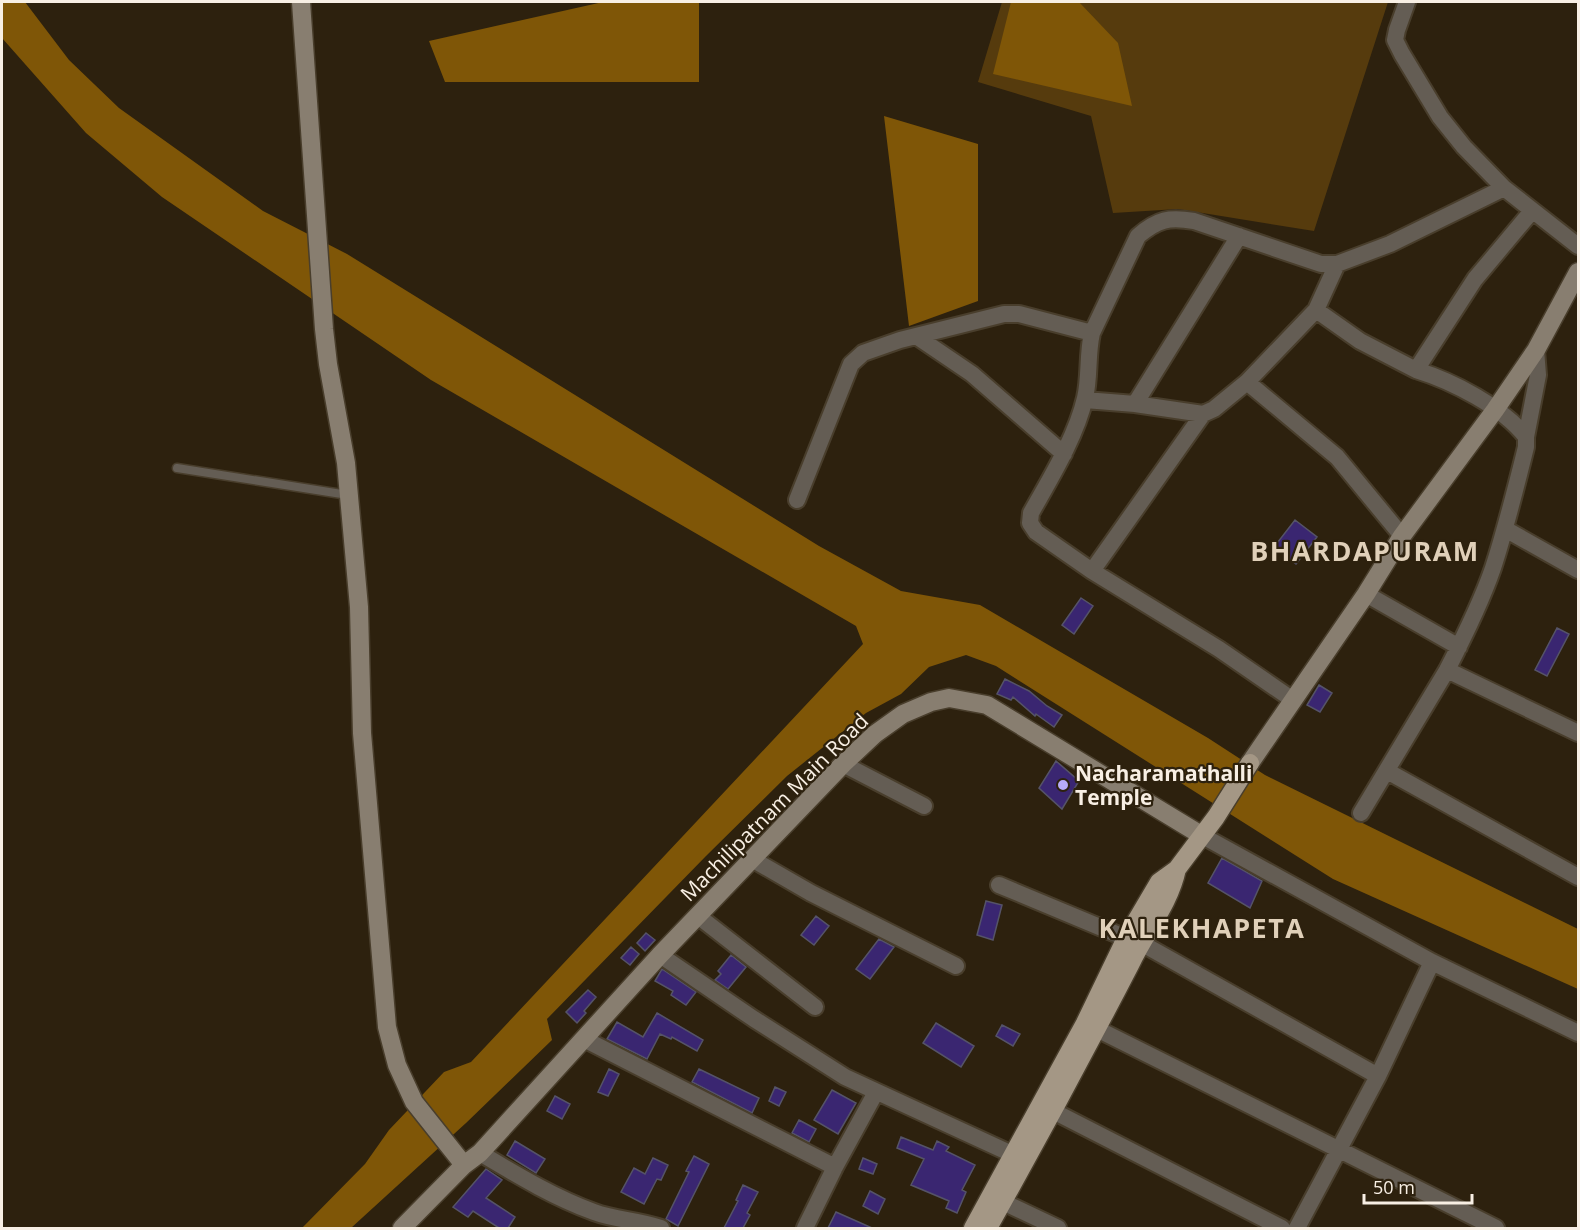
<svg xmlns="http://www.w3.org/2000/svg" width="1580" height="1230" font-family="'Open Sans',sans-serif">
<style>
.green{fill:#563b0d}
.water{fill:#7f5607}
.building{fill:#3a2671;stroke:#555368;stroke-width:1.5}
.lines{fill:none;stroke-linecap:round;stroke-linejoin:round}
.lane-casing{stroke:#493e2c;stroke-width:11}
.street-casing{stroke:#493e2c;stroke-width:20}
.secondary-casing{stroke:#493e2c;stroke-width:21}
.primary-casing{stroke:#493e2c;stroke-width:21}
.lane{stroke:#645d54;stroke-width:8}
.street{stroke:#645d54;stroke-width:16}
.secondary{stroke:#887e70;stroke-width:18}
.primary{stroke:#a49785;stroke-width:18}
.poi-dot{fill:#b7abf8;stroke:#2d210e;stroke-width:2}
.labels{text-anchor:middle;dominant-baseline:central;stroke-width:4.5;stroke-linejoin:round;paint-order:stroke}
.poi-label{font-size:21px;font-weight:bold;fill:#f8efe4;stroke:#2d210e;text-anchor:start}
.street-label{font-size:21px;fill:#f8efe4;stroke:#2d210e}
.district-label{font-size:27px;font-weight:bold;letter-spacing:1.5px;fill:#e0d0b9;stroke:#2d210e}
</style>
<rect width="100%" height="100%" fill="#2d210e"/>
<path class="green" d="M1002,2H1388L1314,231L1178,209L1113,213L1091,116L978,82Z"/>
<path class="water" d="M2,2H25L69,60L119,108L263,211L347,254L819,546L901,591L980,605L1208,738L1265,775L1578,929V989L1333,879L996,666L966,655L929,667L901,694L866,713L787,776L706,856L547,1019L552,1040L466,1123L351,1228H302L365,1164L389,1130L444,1072L471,1062L863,644L856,626L431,380L162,197L86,133L2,38Z
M603,2H699V82H445L429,41Z
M1011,2H1079L1118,43L1132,106L993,74Z
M884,116L978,144V301L909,326Z"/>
<path class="building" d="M1295,520L1317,537L1296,564L1274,547Z
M1081,598L1093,606L1074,634L1062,625Z
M1557,628L1569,634L1547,676L1535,670Z
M1005,679L1029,691L1047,706L1062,715L1054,727L1036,714L1035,716L1013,697L1011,700L997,694Z
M1319,685L1332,693L1320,712L1307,705Z
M1056,761L1079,781L1062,809L1039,788Z
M1222,858L1262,881L1250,908L1208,883Z
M986,901L1002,905L993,940L977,935Z
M816,916L829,926L814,945L801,935Z
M646,933L655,940L645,951L637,943Z
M879,939L894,947L870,979L856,969Z
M631,947L639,954L630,965L621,958Z
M731,955L746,967L728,989L715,980L721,974L718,971Z
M662,969L696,992L686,1005L671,995L673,991L655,981Z
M588,990L596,997L584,1011L586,1013L577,1023L566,1012Z
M657,1013L703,1040L697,1051L672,1037L671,1039L660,1034L647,1059L607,1039L617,1022L643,1037Z
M936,1023L974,1046L961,1067L923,1043Z
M1002,1025L1020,1034L1013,1046L996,1036Z
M609,1069L619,1074L608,1096L598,1092Z
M699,1069L759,1098L752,1113L692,1082Z
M775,1087L786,1092L779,1106L769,1101Z
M832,1090L856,1103L838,1134L814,1120Z
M555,1096L570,1104L562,1119L547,1111Z
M799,1120L816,1129L809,1142L792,1133Z
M901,1137L933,1150L937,1141L949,1147L946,1151L975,1165L962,1190L966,1192L957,1213L946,1208L949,1201L911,1185L924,1159L897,1148Z
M515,1141L545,1159L536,1173L507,1155Z
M694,1156L709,1164L678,1226L666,1219L689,1172L686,1171Z
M653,1158L668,1165L661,1180L657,1179L644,1204L621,1192L634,1168L645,1174Z
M863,1158L877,1164L873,1174L859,1169Z
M486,1169L502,1180L486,1198L515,1217L508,1228H499L473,1211L468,1217L453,1207Z
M743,1185L758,1192L747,1213L750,1215L743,1228H724L738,1201L736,1200Z
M870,1191L885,1199L878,1214L863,1206Z
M836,1212L872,1228H828Z"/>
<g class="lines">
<defs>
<path id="lane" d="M177,468L348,495"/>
<path id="street" d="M1407,2L1397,30L1395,40L1402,54L1440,117L1464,147L1504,188
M1337,264L1316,310L1360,341L1416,370
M1316,310L1247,382L1337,457L1402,536
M916,336L972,374L1064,454
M1085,400L1135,404L1203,414L1214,409L1247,382
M1135,404L1239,236
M1526,437L1538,375L1536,350
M797,500L851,364L863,353L900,340L1004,314H1019L1092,333
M1505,529L1578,570
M1092,571L1203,414
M1366,594L1459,647
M1447,670L1578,733
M1293,700L1219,649L1092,571L1036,532L1030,523L1031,513C1050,479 1076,437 1085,398C1090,377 1087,355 1092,333L1138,236C1158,219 1169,217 1194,221L1321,264H1337L1390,244L1504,188L1578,246
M843,764L924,806
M1387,771L1578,877
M1361,813L1447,670C1464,637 1481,603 1493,568C1506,528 1516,487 1526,447V437C1503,407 1452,381 1416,370L1475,279L1532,211
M1201,835L1432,962L1578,1033
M752,859L811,893L956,966
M999,885L1126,938
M698,916L815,1007
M1141,943L1378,1076L1432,962
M660,955L754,1019L845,1077L1014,1155
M1097,1029L1496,1228
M584,1039L835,1167
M1053,1111L1282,1228
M480,1153C517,1175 553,1197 594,1212C615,1220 639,1220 661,1228
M1003,1202L1058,1228
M805,1228L835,1167L876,1092
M1297,1228L1378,1076"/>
<path id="secondary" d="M301,2L324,329L328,364L346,463L359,607L362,733L387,1027L397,1065L414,1102L464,1165
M1250,763L1366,594L1402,536L1495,410L1536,350L1578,272
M402,1228L464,1165L480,1153L660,955L843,764L875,734L903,714L931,702L949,698L987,705L1201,835"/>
<path id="primary" d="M973,1228L1085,1023L1126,938L1159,882L1177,869L1216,817L1250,763
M988,1228C1037,1141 1085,1052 1131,963C1146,932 1170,903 1177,869"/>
</defs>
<use href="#lane" class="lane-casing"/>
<use href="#street" class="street-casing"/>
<use href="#secondary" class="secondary-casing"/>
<use href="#primary" class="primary-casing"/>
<use href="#lane" class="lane"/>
<use href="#street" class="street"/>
<use href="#secondary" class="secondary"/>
<use href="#primary" class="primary"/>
</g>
<circle class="poi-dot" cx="1063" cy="785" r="6"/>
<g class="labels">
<g class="poi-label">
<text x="1075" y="773">Nacharamathalli<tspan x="1075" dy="24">Temple</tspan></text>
</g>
<g class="street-label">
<text transform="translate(774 807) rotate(-45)">Machilipatnam Main Road</text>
</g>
<g class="district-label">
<text x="1365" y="550">BHARDAPURAM</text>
<text x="1202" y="927">KALEKHAPETA</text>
</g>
</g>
<rect width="1580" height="1230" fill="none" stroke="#f8efe4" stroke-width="6"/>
<path d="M1364 1194v9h108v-9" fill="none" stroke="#f8efe4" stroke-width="3"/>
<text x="1373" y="1194" font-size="18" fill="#f8efe4" stroke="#2d210e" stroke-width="4.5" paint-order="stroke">50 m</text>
</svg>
